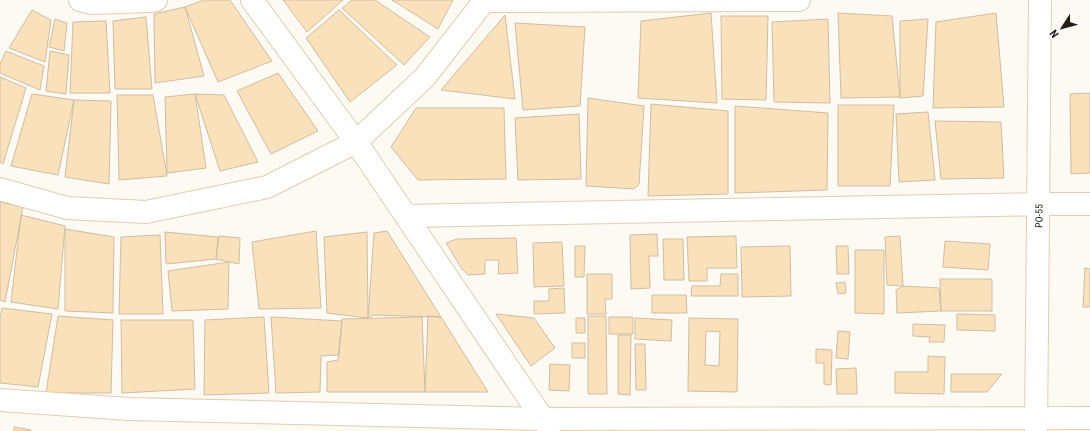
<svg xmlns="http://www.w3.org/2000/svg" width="1090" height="431" font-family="'Roboto Condensed',sans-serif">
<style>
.building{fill:#f9e1bc;stroke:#d0bda1;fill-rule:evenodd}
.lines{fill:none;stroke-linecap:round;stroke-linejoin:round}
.street-casing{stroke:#e0ceb1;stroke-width:24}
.street{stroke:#fff;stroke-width:22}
.labels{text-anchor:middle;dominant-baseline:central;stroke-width:4;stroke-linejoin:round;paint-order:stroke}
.street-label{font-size:10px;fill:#272015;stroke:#fff}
</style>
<rect width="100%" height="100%" fill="#fdf9f3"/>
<path class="building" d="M204,0H230L272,61L218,82L185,7Z
M283,0H343L307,32Z
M352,0H375L430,37L404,65L342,8Z
M392,0H453L438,29Z
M185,7L204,76L155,83L154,14Z
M32,10L51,20L45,62L9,48Z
M339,10L397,65L350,102L306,38Z
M711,13L717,103L638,98L641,21Z
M838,13L892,16L900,97L841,98Z
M996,13L1004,107L933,108L936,22Z
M505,15L515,99L441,90Z
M721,16H768L766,100L722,99Z
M146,17L152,89H115L113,21Z
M55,19L67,23L64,51L49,47Z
M828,19L830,103L774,102L772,22Z
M928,19L923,96L900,98V21Z
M106,21L110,93H70L73,22Z
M515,23L585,27L580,106L523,110Z
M6,51L44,66L40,90L0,73V64Z
M50,51L69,55L66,94L46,91Z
M278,73L318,131L271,154L237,91Z
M0,77L26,88L3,164L0,162Z
M1090,93V173L1071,174L1070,94Z
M32,94L74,100L58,175L11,166Z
M195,94L224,95L258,162L220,171Z
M195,94L206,168L167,173L165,97Z
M117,95H153L167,176L119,180Z
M588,98L644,106L639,184L634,189L586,186Z
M74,100L111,101L109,184L65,177Z
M651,104L728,111V194L648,196Z
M838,105H894L890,186H838Z
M735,106L828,113L827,190L735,193Z
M416,108H504L506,179L418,180L391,147Z
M928,112L935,180L899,182L896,114Z
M579,114L581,179L518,180L515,118Z
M935,121L1001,122L1004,178L941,179Z
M0,202L23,207L5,302L0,300Z
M21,215L65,226L58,309L11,302Z
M65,229L114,237L113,313L65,311Z
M316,231L321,308L259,309L252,242Z
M387,231L441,317L374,315L368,318L374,233Z
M165,232L218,237L216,259L166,264Z
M367,232L368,318L327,313L324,237Z
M657,234L658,256H649L650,288L631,289L630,235Z
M160,235L163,314H119L121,237Z
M219,236L240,238L239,264L216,259Z
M736,236L737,268H707V281H689L687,237Z
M900,236L903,286L887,285L885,237Z
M516,238L518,273L498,274L499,260H485V274L468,275L462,269L446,243L457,239Z
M663,239H683L684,280H664Z
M945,241L990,244L988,270L943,267Z
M562,242L564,286L534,287L533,243Z
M575,246H585L584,277H575Z
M790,246L791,296L742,297L741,247Z
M836,246H848L849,274H837Z
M855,250H884V314L855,313Z
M229,262L228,309L172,311L168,271Z
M1085,268L1090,269V307H1083Z
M587,274H612V299H605L606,314H587Z
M721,274H738V296H691L692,286H720Z
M940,279H992V311H941Z
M845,282L846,293L838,294L836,283Z
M903,286L939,288L941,311L897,313L896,290Z
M564,288L565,313L534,314V301H549V289Z
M652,295H686L687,313H652Z
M2,308L52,314L38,387L0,383V318Z
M496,314L534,318L555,348L531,366Z
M957,314L995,315V331L957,330Z
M58,316L113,320L111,393H46Z
M428,316L441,317L488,392H425Z
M588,316H606L607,394H588Z
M264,317L269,393L204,395L205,320Z
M271,317L342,321L339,355L321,356L320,392L276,393Z
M422,317L425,392H327V362L338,360L342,319Z
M609,317H633V334H609Z
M576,318H585V333H576Z
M635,318L672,320L671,341L635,339Z
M689,318L738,319L737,392L688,391ZM706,331L720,332L719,366L705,365Z
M121,320H193L195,389L122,393Z
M913,324L945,325L944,342H929L930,337L913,336Z
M838,331L850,332L848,359L836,358Z
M618,335H631L630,395L618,394Z
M572,343H585V358H572Z
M635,344H645L646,390H636Z
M816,349L832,350L831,385L824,384V363H816Z
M928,356L945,357L944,394L895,393V372H928Z
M550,364L570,365L569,391L549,390Z
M856,368L857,394H837L836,369Z
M951,374H1002L987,392H951Z
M14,427L31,430V431H14Z"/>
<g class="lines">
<defs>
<path id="street" d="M80,0L91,3L151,1L156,0
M252,0L356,142L549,428
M485,1L799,0
M0,189L67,208L146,212L267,187L356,142L425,77L485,0
M406,216L1039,204H1090
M0,400L129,409L543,419L1090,418
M1036,431L1040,0"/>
</defs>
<use href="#street" class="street-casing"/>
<use href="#street" class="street"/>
</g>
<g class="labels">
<g class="street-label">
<text transform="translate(1039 216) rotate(-89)">PO-55</text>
</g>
</g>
<g transform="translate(1062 28) rotate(234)" stroke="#ffffff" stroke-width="3" paint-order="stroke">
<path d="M0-3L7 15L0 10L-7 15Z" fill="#272015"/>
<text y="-6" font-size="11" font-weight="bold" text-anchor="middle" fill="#272015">N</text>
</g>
</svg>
